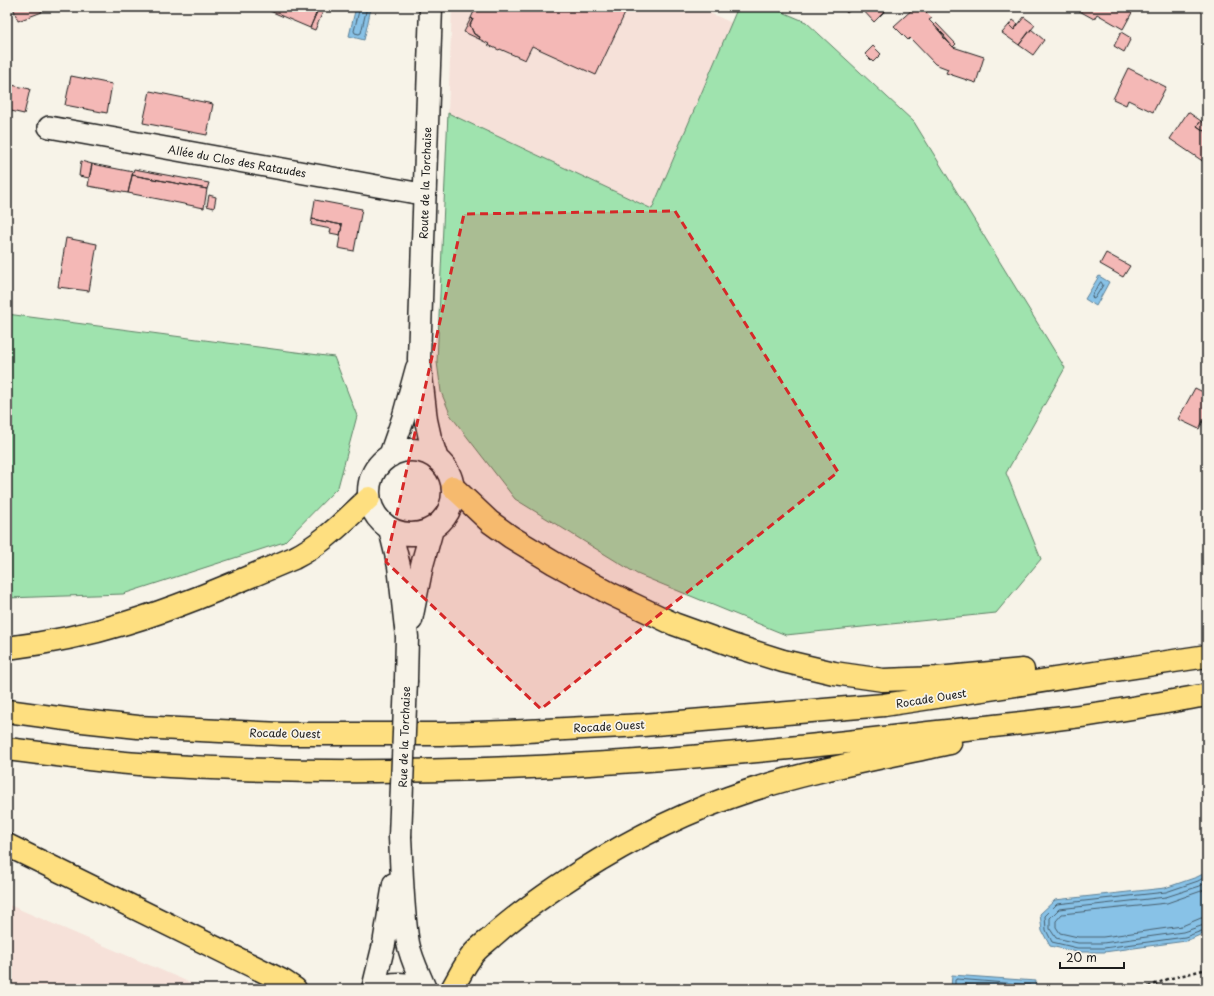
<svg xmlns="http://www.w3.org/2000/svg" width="1214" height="996" font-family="'Playpen Sans',sans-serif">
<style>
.built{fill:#f6e1d9}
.green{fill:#9fe3ae;stroke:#5e8065}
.water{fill:#88c2e7;stroke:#5d8096}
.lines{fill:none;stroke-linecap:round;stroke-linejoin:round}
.shore{stroke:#475e6d;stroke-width:1}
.building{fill:#f4b8b6;stroke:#1c1c1c}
.street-casing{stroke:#1c1c1c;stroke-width:24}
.secondary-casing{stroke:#1c1c1c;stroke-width:25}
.primary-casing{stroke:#1c1c1c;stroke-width:25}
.path{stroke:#1c1c1c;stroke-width:2.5;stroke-dasharray:3 3;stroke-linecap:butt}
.street{stroke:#f7f3e8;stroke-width:21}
.secondary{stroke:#f7f3e8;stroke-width:22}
.primary{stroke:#fedf80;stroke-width:22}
.secondary-bridge-casing{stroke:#1c1c1c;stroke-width:25;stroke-linecap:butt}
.secondary-bridge{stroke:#f7f3e8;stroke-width:22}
.marked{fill:#d62828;fill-opacity:0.2;stroke:#d62828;stroke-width:3;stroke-dasharray:8 5;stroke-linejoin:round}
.labels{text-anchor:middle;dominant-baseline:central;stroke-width:3.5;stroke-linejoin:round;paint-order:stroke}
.street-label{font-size:11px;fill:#1c1c1c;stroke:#f7f3e8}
</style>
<rect width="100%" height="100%" fill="#f7f3e8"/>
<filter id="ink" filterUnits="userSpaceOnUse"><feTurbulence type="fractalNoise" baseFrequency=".025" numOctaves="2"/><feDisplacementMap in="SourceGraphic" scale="8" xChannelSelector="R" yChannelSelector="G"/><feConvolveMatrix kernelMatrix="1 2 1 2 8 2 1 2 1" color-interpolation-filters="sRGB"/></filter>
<g filter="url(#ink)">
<path class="built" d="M452,7H697L732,23L652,210L448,113Z
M7,904L205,989H7Z"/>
<path class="green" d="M738,7H771L806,22L914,122L1065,368L1006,473L1041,559L996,613L786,635L637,574L515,499L451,416L441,392L437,362L448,113L652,209Z
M7,314L334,357L357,416L338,487L284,542L123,594L7,598Z"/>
<path class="water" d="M356,7L371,8L364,40L349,36Z
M1099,276L1109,282L1096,306L1085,299Z
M1207,872V932L1186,941L1104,952H1077L1050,946L1042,931L1040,914L1055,900L1165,888L1197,877Z
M952,975L1036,981L1035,989H951Z"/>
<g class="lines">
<path class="shore" d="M360,7L354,31L355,33L359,34L361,33L367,7
M1101,282L1103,285L1095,298L1093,299L1092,296Z
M1207,876L1198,881L1166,892L1057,904L1045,916L1046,930L1052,942L1077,948H1104L1185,937L1207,929
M1207,882L1200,886L1166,897L1059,909L1050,918V929L1056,938L1078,943H1103L1183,932L1207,924
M1207,889L1167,903L1062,914L1056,921V927L1060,933L1078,937H1103L1182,926L1201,918H1207
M955,989V980L957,979L1030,985L1031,989
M960,989V986L962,984L1020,989"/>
</g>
<path class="building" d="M13,7H40L42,12L18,21Z
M272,7H319L310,28L270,11Z
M319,7H325L315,30L310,28Z
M476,7H628L596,75L532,46L525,60L500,49L499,50L488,45L489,44L479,39L480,37L474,34L470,25L473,19L471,18Z
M841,7H854L847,13Z
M860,7H889L874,22Z
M915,7H921L932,18L929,20L945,36L943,37L953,47L984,57L976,83L946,73L948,69L935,64L910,38L908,40L894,26Z
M1075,7H1135L1123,29L1097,14L1094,19L1074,8Z
M1024,17L1035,25L1019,45L1002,33L1009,25L1014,30Z
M471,18L473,19L470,25L474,34L480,37L479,39L464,32Z
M1013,20L1018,24L1014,30L1009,25Z
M936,23L956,44L953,47L934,25Z
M1031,29L1044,40L1033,55L1019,45Z
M1121,32L1131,38L1124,52L1114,46Z
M873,46L881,54L873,62L865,54Z
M1128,68L1166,87L1153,112L1128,100L1126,105L1113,99Z
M71,76L112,84L107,113L65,105Z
M7,84L30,89L24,114L7,110Z
M150,91L213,104L207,135L143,123Z
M1188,112L1201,121L1197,126L1207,133V158L1204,162L1170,139Z
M1201,121L1207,125L1206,132L1197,126Z
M81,161L92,164L89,178L79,176Z
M92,164L133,172L128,193L88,186Z
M134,169L209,183L207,189L132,175Z
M132,175L207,189L204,208L128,193Z
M209,195L216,197L214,208L207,206Z
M315,200L362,209L354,251L338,248L342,225L312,219Z
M312,219L342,225L340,235L330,233L331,229L311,225Z
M66,238L97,244L89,291L58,287Z
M1106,253L1130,266L1123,277L1100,264Z
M1195,388L1207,394V420L1204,419L1199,429L1178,419Z"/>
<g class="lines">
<defs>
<path id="street" d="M49,127L416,193L425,188"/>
<path id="secondary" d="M431,7L419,359L426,420L430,438L437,459
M369 492a42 42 0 1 1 84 0a42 42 0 1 1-84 0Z
M390,456L403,419L417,368
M390,529L399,566L407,637L406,680
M411,620L422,565L432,529
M400,837C402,872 402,908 408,943C411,959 419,974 425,989
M373,989L384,944L394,884
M374,989C390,983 405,981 420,989"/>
<path id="primary" d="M453,487L490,522L511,537L554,563L611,594L674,624L735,646L783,661L834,673L883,680L937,678L1023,670
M7,648C48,643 87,635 126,623C183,606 239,581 294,558C324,543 345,520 369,498
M7,711L73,720L138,727L282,734H440L507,732L643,725L884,705L1207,656
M7,749C51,754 95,761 139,764C387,781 637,766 883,738C951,730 1020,724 1088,715C1128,709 1167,702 1207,695
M7,845L283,981L295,989
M452,989C459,977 465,964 474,953C480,946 488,941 494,935C514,917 535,902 557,887C610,851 667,820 728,798C800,772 876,759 950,743"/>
</defs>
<use href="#street" class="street-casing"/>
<use href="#secondary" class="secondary-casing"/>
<use href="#primary" class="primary-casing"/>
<path class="path" d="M1143,989L1168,979L1207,969"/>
<use href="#street" class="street"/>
<use href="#secondary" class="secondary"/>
<use href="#primary" class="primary"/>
<defs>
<path id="secondary-bridge" d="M400,837L406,680"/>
</defs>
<use href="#secondary-bridge" class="secondary-bridge-casing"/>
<use href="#secondary-bridge" class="secondary-bridge"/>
</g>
</g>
<path class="marked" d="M675,211L838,472L541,709L386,562L464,214Z"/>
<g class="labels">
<g class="street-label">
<text transform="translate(237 161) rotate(10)">Allée du Clos des Rataudes</text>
<text transform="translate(425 183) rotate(-88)">Route de la Torchaise</text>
<text transform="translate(931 698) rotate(-9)">Rocade Ouest</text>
<text transform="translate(609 726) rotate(-3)">Rocade Ouest</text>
<text transform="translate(285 733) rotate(1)">Rocade Ouest</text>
<text transform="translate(404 737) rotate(-88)">Rue de la Torchaise</text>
</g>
</g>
<rect width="1214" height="996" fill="none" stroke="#f7f3e8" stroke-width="24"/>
<rect x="12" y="12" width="1190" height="972" fill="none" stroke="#1c1c1c" stroke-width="1.5" filter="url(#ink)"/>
<path d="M1060 962v6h64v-6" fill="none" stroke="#1c1c1c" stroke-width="2"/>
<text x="1066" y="962" font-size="12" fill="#1c1c1c" stroke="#f7f3e8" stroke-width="3" paint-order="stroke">20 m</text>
</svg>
